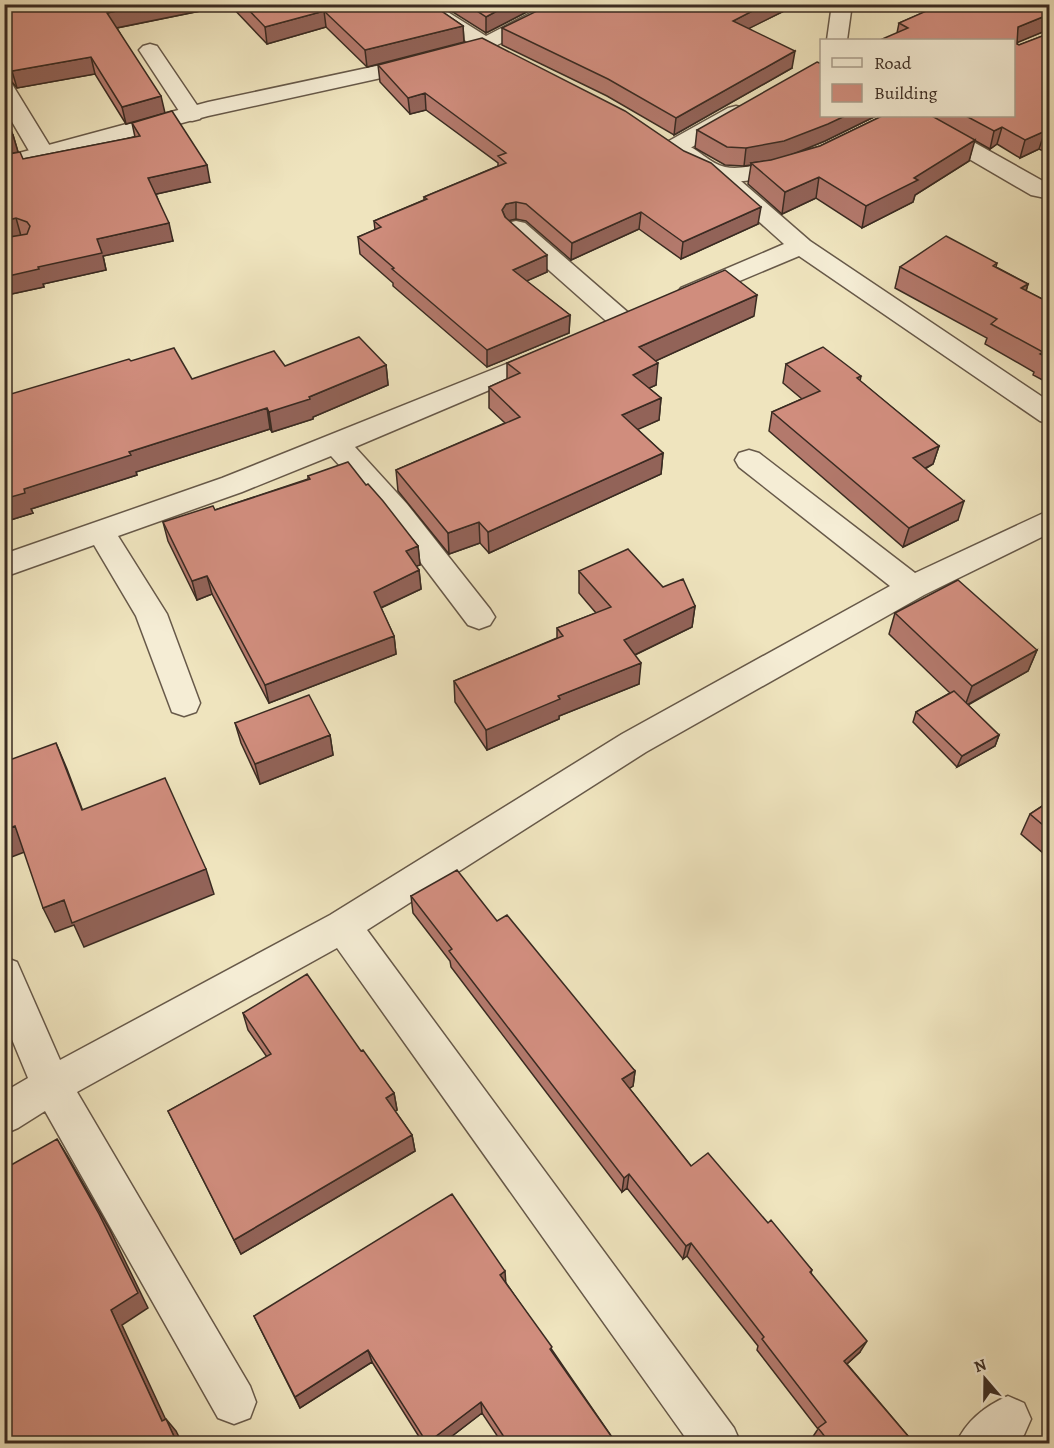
<svg xmlns="http://www.w3.org/2000/svg" width="1054" height="1448" font-family="Alegreya,serif">
<style>
.lines{fill:none;stroke-linecap:round;stroke-linejoin:round}
.minor-casing{stroke:#675949;stroke-width:3}
.tertiary-casing{stroke:#675949;stroke-width:3}
.minor{fill:#f5edd5;fill-rule:evenodd}
.tertiary{fill:#f5edd5;fill-rule:evenodd}
.wall{fill:#b3796c;stroke:#3a2b22;stroke-width:1.5}
.shaded-wall{fill:#926358;stroke:#3a2b22;stroke-width:1.5}
.building{fill:#d08d7d;stroke:#3a2b22;stroke-width:1.5}
</style>
<rect width="100%" height="100%" fill="#efe4be"/>
<filter id="stains"><feTurbulence type="fractalNoise" baseFrequency=".00333" numOctaves="4"/><feColorMatrix values="0 0 0 0 .2 0 0 0 0 .09 0 0 0 0 .02 0 0 0 .5 -.17"/></filter>
<radialGradient id="worn" r=".72"><stop offset=".6" stop-color="#630" stop-opacity="0"/><stop offset="1" stop-color="#630" stop-opacity=".3"/></radialGradient>
<g class="lines">
<defs>
<path id="minor" d="M410,4H435L486,36L548,4H575L572,8L485,51L478,49Z
M832,4H852L847,40H827Z
M150,44L157,46L203,114L200,119L192,121L184,119L181,114L139,50L143,46Z
M4,83L12,84L15,89L56,156L52,161L44,163L36,161L32,156L4,108Z
M736,106L744,108L747,113L744,118L683,152L675,154L667,152L664,147L667,142L728,108Z
M901,116H927L1050,185V199L1031,195L904,121Z
M726,173L734,175L810,241L1050,402V424L1040,421L799,256L699,298L690,301L681,298L677,293L681,288L784,244L718,185L714,180L718,175Z
M516,221L525,223L631,315L635,321L631,327L622,329L613,327L507,233L504,228L507,223Z
M549,347L558,349L562,355L558,361L355,447L407,504L490,609L495,617L490,625L479,629L468,625L387,518L331,456L242,492L118,536L167,614L200,703L196,712L184,716L172,712L136,616L94,545L4,577V554L222,478Z
M749,450L759,453L915,573L1050,510V533L924,595L646,752L367,930L734,1428L741,1444H690L337,948L77,1092L250,1386L256,1402L250,1418L234,1424L218,1418L45,1111L18,1128L4,1134V1092L28,1078L4,1020V957L17,962L60,1060L330,915L622,734L890,586L739,467L735,460L739,453Z
M1008,1396L1024,1403L1031,1419L1024,1435L1014,1444H956C966,1421 985,1406 1008,1396Z"/>
<path id="tertiary" d="M423,56L431,57L434,62L431,67L208,116L4,171V157L208,102Z
M683,144C698,148 710,164 725,167C749,172 778,155 800,160L804,165L800,170C779,175 731,187 711,179C698,174 686,163 675,156L672,151L675,146Z"/>
</defs>
<use href="#minor" class="minor-casing"/>
<use href="#tertiary" class="tertiary-casing"/>
<use href="#minor" class="minor"/>
<use href="#tertiary" class="tertiary"/>
</g>
<path class="wall" d="M4,4H431L463,26L464,42L367,67L326,27L267,44L230,5L117,28L165,113L126,124L95,74L17,88L12,82L4,81Z
M440,4H542L486,33Z
M926,4H1050V29L1017,42V44L1019,45L1050,33V154L1039,149L1020,158L997,144L990,149L974,140L969,161L915,195L913,202L862,228L816,198L782,214L748,184L751,165L744,166L725,165L695,148L697,130L822,116H876L825,141L795,153L820,146L882,116H1014L897,33L899,23L925,12L924,11Z
M788,9L749,28L792,68L674,135L607,96L502,45V28Z
M378,65L758,224L681,259L639,229L571,260L526,221L516,219L509,220L547,272L526,281L570,315L569,333L487,367L393,286V283L360,254L358,237L375,230L374,221L424,200V197L498,166V163L426,110L410,114L380,82Z
M132,123L210,182L156,194L173,241L103,256L106,270L43,284L44,287L7,295L13,135L18,152L23,159L135,137Z
M997,263L996,267L1028,284L1026,291L1050,303V384L1033,375L1034,372L985,344L987,338L895,288L900,267Z
M754,316L655,361L656,385L649,388L661,398L659,420L637,429L663,453L661,474L489,553L480,543L449,554L398,491L396,470L505,423L489,408V387L507,379V363Z
M786,364L861,376L860,381L939,446L933,464L925,469L958,520L903,547L769,431L772,412L802,399L783,383Z
M386,365L388,385L313,417V419L272,432L270,429L136,472L137,475L31,509L33,513L4,522V396L192,379L285,366Z
M308,476L366,485L418,546L420,565L416,566L419,570L421,589L381,608L394,636L396,654L269,703L212,594L197,600L168,541L163,522L215,510L308,479Z
M579,571L663,587L695,606L692,627L635,655L639,684L559,716V719L487,750L455,702L454,681L557,638V628L596,613L579,593Z
M895,613L1037,650L1028,671L968,705L999,735L995,746L957,767L913,722L916,712L950,693L889,634Z
M235,723L330,735L333,755L260,784L241,743Z
M1050,801V859L1021,834L1030,814Z
M411,896L497,921L635,1071L633,1086L629,1088L691,1166L768,1223L812,1270L811,1273L860,1352L847,1364L914,1443H816L812,1438L818,1429L757,1350L758,1346L687,1256L683,1259L627,1188L622,1192L451,967L450,961L413,913Z
M243,1013L361,1051L394,1093L397,1110L395,1111L412,1135L415,1151L241,1254L168,1111L267,1057L248,1030Z
M506,1283L616,1443H502L482,1413L443,1443H423L372,1362L300,1408L254,1316Z"/>
<path class="shaded-wall" d="M149,4H230V5L111,29L107,13Z
M510,4H542L486,33V17Z
M766,4H788V9L732,37L733,21Z
M324,11L326,27L267,44L265,27Z
M1050,14V29L1014,44L1018,27Z
M463,26L464,42L367,67L365,50Z
M795,51L792,68L674,135L676,118Z
M91,57L95,74L17,88L12,71Z
M425,93L426,110L410,114L408,98Z
M161,96L165,113L126,124L122,107Z
M845,116H876L825,141L781,159L751,163V165L744,166L746,148Z
M1002,127L997,144L990,149L994,131Z
M1045,131L1039,149L1020,158L1025,140Z
M13,135L18,152L4,155V137Z
M975,140L969,161L915,195L913,202L862,228L866,206Z
M207,165L210,182L152,195L148,178Z
M819,177L816,198L782,214L785,192Z
M516,202V219L507,221L502,210L506,204Z
M761,207L758,224L681,259L683,242Z
M641,212L639,229L571,260L572,243Z
M16,218L21,236L4,239V221Z
M169,223L173,241L103,256L106,270L43,284L44,287L7,295L4,287V277L38,267L97,239Z
M547,255V272L513,287V270Z
M1028,284L1022,304L1021,288Z
M757,295L754,316L638,369L639,347Z
M570,315L569,333L487,367V350Z
M658,363L656,385L632,396L633,375Z
M386,365L388,385L313,417V419L272,432L269,412L309,397Z
M661,398L659,420L621,437L622,415Z
M267,408L270,429L136,472L137,475L31,509L33,513L4,522V499L24,489L129,452Z
M939,446L933,464L908,477L913,458Z
M663,453L661,474L489,553L488,532Z
M964,501L958,520L903,547L909,528Z
M479,522L480,543L449,554L448,533Z
M418,546L420,565L408,569L406,551Z
M419,570L421,589L376,610L374,592Z
M207,576L212,594L197,600L192,581Z
M695,606L692,627L622,661L624,640Z
M394,636L396,654L269,703L265,685Z
M1037,650L1028,671L965,706L972,686Z
M641,663L639,684L559,716V719L487,750L486,730L558,696Z
M330,735L333,755L260,784L255,764Z
M999,735L995,746L957,767L962,756Z
M56,743L67,769L92,835L82,810Z
M15,826L27,851L4,860V830Z
M206,869L214,894L84,947L74,925L55,932L43,908L64,900Z
M635,1071L633,1086L621,1094L622,1079Z
M394,1093L397,1110L389,1115L386,1098Z
M412,1135L415,1151L241,1254L234,1240Z
M57,1139L68,1157L110,1230L148,1308L122,1325L172,1433L162,1421L111,1310Z
M629,1174L627,1188L622,1192L624,1178Z
M691,1243L687,1256L683,1259L686,1246Z
M505,1271L506,1285L500,1275Z
M867,1341L860,1352L838,1372L844,1361Z
M368,1350L372,1362L300,1408L295,1397Z
M481,1402L482,1413L443,1443H427Z
M166,1419L176,1431L182,1443H177Z"/>
<path class="building" d="M4,4H149L107,13L161,96L122,107L91,57L12,71L7,65H4Z
M243,4H431L463,26L365,50L324,11L265,27Z
M466,4H510L486,17Z
M551,4H766L733,21L795,51L676,118L608,79L502,28Z
M942,4H1050V14L1018,27L1017,44L1019,45L1050,33V134L1045,131L1025,140L1002,127L994,131L966,116H1014V40H880L908,28L899,23Z
M482,38L625,111L684,151L711,163L761,207L683,242L641,212L572,243L526,204L516,202L506,204L502,210L505,217L547,255L513,270L570,315L487,350L392,269L394,268L358,237L381,227L374,221L427,199L424,197L506,163L498,156L506,153L425,93L408,98L378,65Z
M817,62L822,64V116H845L828,124L784,141L746,148L727,147L697,130Z
M172,111L207,165L148,178L169,223L97,239L102,253L38,267L39,269L4,277V238L27,234L30,226L27,222L16,218L4,221V155L20,152L23,159L140,136L132,123Z
M4,113L13,135L4,137Z
M882,116H932L975,140L914,178L918,180L866,206L819,177L785,192L751,163L771,160L820,146Z
M946,236L997,263L993,266L1028,284L1021,288L1050,303V359L1040,354L1043,352L991,324L997,319L900,267Z
M725,270L757,295L639,347L658,363L633,375L661,398L622,415L663,453L488,532L479,522L448,533L396,470L520,417L489,387L520,373L507,363Z
M359,337L386,365L309,397L310,399L269,412L267,408L129,452L131,455L24,489L25,493L4,499V396L129,359L131,361L174,348L192,379L274,351L285,366Z
M823,347L861,376L857,378L939,446L913,458L964,501L909,528L772,412L820,391L786,364Z
M348,462L366,485L368,484L383,501L418,546L406,551L419,570L374,592L394,636L265,685L207,576L192,581L163,522L213,506L215,510L310,479L308,476Z
M628,549L663,587L683,579L695,606L624,640L641,663L558,696L560,699L486,730L454,681L563,636L557,628L611,607L579,571Z
M958,580L1037,650L972,686L895,613Z
M954,691L999,735L962,756L916,712Z
M309,695L330,735L255,764L235,723Z
M56,743L82,810L165,778L206,869L72,923L64,900L43,908L15,826L4,830V762Z
M1050,801V831L1030,814Z
M457,870L497,921L507,915L635,1071L622,1079L691,1166L708,1153L768,1223L771,1220L812,1270L810,1272L867,1341L844,1361L914,1443H830L818,1428L826,1422L762,1339L764,1337L691,1243L686,1246L629,1174L624,1178L449,951L452,949L411,896Z
M307,974L361,1051L363,1050L394,1093L386,1098L412,1135L234,1240L168,1111L271,1054L243,1013Z
M57,1139L99,1214L138,1293L111,1310L162,1421L166,1419L177,1443H10L4,1429V1169Z
M452,1194L505,1271L500,1275L552,1347L550,1349L616,1443H508L481,1402L427,1443L368,1350L295,1397L254,1316Z"/>
<rect width="1054" height="1448" fill="none" stroke="#efe4be" stroke-width="24"/>
<rect x="6" y="6" width="1042" height="1436" fill="none" stroke="#3a2b22" stroke-width="3"/>
<rect x="12" y="12" width="1030" height="1424" fill="none" stroke="#3a2b22" stroke-width="1.5"/>
<rect x="820" y="39" width="195" height="78" fill="#f5edd5" stroke="#aa9f8d" stroke-width="1.5"/>
<rect x="832" y="58" width="30" height="9" fill="#f5edd5" stroke="#aa9f8d" stroke-width="1.5"/>
<text x="874" y="69" font-size="18" fill="#3a2b22">Road</text>
<rect x="832" y="84" width="30" height="18" fill="#d08d7d" stroke="#aa9f8d" stroke-width="1.5"/>
<text x="874" y="99" font-size="18" fill="#3a2b22">Building</text>
<g transform="translate(985 1379) rotate(340)" stroke="#f5edd5" stroke-width="4.5" paint-order="stroke">
<path d="M0-4.5L10 22L0 15L-10 22Z" fill="#3a2b22"/>
<text y="-9" font-size="16" font-weight="bold" text-anchor="middle" fill="#3a2b22">N</text>
</g>
<rect width="100%" height="100%" filter="url(#stains)"/>
<rect width="100%" height="100%" fill="url(#worn)"/>
</svg>
